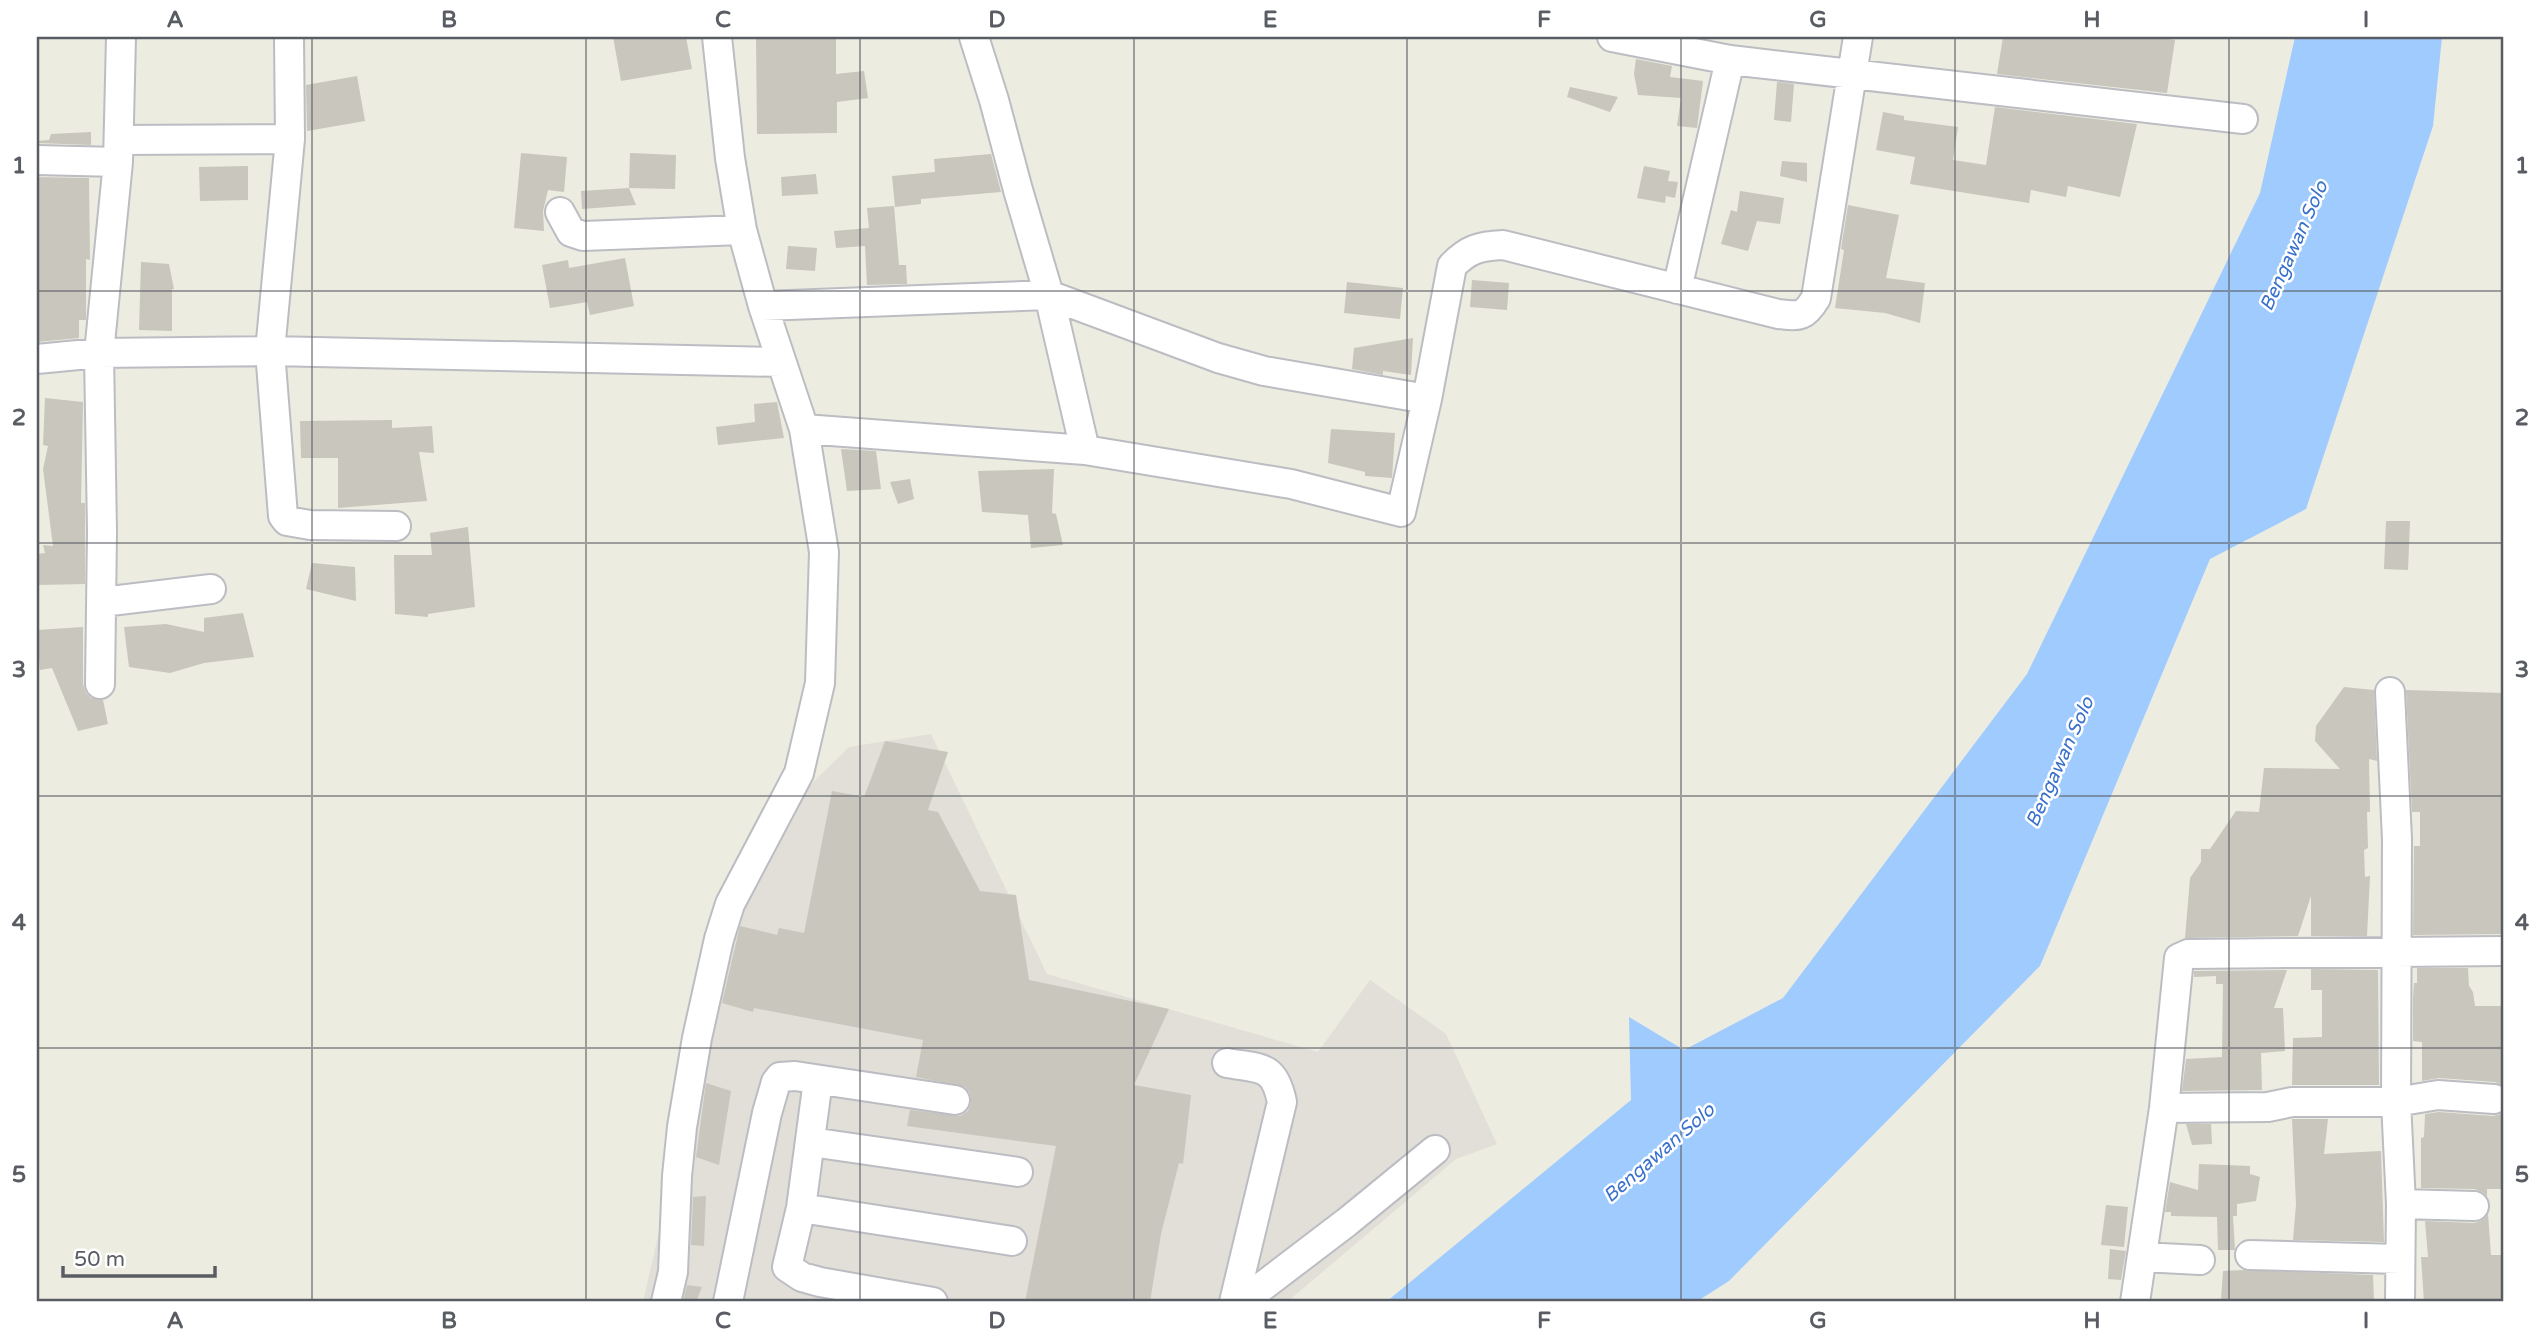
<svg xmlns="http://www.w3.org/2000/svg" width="2541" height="1339" font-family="'Varela Round',sans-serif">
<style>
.industrial{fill:#e1dfd8}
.water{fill:#9fcbff}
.building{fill:#c8c6bd}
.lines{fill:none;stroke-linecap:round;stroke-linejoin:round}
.minor-casing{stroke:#bbbdc3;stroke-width:32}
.minor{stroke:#fff;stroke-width:28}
.grid{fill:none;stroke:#595c63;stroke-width:2;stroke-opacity:0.55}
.labels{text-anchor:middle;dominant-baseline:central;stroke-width:5;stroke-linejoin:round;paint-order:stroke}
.water-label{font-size:19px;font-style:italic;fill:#3870cb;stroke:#fff}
.neatline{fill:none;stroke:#595c63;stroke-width:2.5}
.grid-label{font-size:23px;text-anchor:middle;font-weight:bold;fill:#595c63}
</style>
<rect width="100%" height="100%" fill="#edece0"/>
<path class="industrial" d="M931,734L1047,974L1318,1052L1370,980L1446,1034L1497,1144L1456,1159L1287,1302H643L747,847L849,747Z"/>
<path class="water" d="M2295,37H2442L2433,126L2306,509L2210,559L2040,966L1729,1281L1696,1302H1386L1631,1100L1629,1017L1684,1050L1783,998L2027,674L2260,193Z"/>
<path class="building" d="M613,37H686L692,69L621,81Z
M836,37V74L864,71L868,98L837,102V133L757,134L756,38Z
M2003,37H2151L2175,40L2167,93L1997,74Z
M1636,59L1672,66L1670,77L1703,81L1697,128L1677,126L1681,98L1638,95L1634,74Z
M357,76L365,121L307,131L306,85Z
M1777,82L1794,84L1791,122L1774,120Z
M1570,87L1618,97L1610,112L1567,97Z
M1995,107L2137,124L2120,197L2068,186L2066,197L2031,190L2029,203L1910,184L1915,157L1876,150L1883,112L1904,116V120L1958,127L1953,160L1986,165Z
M91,132V145L37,143V141L49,140L51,134Z
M521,153L567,157L564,192L548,190L543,211L544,231L514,228Z
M630,153L676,155L675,189L629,188Z
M991,154L1001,192L921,199V204L895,207L892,176L935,172L934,159Z
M1782,161L1807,163V182L1780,176Z
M248,166V200L200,201L199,167Z
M1644,166L1670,171L1668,181L1678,182L1675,198L1666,196L1665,203L1637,198Z
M816,174L818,194L782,196L781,177Z
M37,177L89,178L90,260L86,259V320H79V338L37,342Z
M629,188L636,205L582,209L581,191Z
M1740,191L1784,198L1780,224L1757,221L1748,251L1721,244L1731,210L1737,212Z
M1848,205L1899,215L1886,278L1925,283L1920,323L1885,313L1835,308L1844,250L1841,249Z
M894,206L899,265H906L907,284L867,285L865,246L836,248L834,231L869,228L867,208Z
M788,246L817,248L815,271L786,269Z
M625,258L634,306L590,315L587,302L550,308L542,265L568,260L569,268Z
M141,262L169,264L174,289H172V331L139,330Z
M1472,280L1509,283L1507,310L1470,307Z
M1347,282L1403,288L1400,319L1344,313Z
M1413,338L1411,375L1383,371V375L1352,369L1354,348Z
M45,398L83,402L81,503H85V584L37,585V554L45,553L43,545L53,546L43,469L48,446L43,445Z
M777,402L784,438L718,445L716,427L755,422L754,404Z
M392,420V428L432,426L434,453L419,452L427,501L338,508V458H301L300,421Z
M1331,429L1395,433L1392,478L1365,476V472L1328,463Z
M841,449L876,451L881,489L847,491Z
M1054,469L1052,513L1056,514L1063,545L1031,548L1028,515L982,512L978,471Z
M910,479L914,499L898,504L890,482Z
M2386,521H2410L2408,570L2384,569Z
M468,527L475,607L428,614V617L395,614L394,555H432L430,533Z
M312,563L355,567L356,601L306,589Z
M243,613L254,657L204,663L170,673L129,667L124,627L166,624L204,632V618Z
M83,627V684L86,693L91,698L103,700L108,724L78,731L52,668L40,670L37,630Z
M2344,687L2374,690L2377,761L2369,759L2370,812H2367L2368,848L2364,850L2365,877L2370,876L2367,936H2311V896L2298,936L2185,938L2190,878L2201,862V849H2210L2236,811L2259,812L2264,768L2340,769L2315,741L2316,726Z
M2406,690L2504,693V934L2413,935L2414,846H2420V812H2412Z
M885,741L948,752L928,810L938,812L980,891L1016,895L1029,980L1169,1009L1134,1085L1191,1095L1183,1164L1179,1163L1161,1234L1150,1302H1025L1056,1146L907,1126L910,1110L960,1116L968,1111L971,1103L970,1093L965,1087L916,1077L923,1040L754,1008L753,1012L722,1003L740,926L777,935L779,928L804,933L832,791L864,797Z
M2417,968H2468L2469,986L2473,992L2475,1006H2504V1086L2495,1082L2439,1078L2422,1081V1042L2413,1041V999L2414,983H2417Z
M2311,969L2378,970L2379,1085H2292L2293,1038L2322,1037V990H2311Z
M2287,970L2274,1008H2283L2285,1051L2261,1053L2262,1090L2182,1091L2186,1059L2222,1057L2223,984H2216V976L2194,977V971Z
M706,1083L731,1091L719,1165L696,1157Z
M2439,1112L2493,1116L2501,1114L2504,1189H2487V1196L2482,1192L2474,1189L2421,1188V1138L2424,1137L2425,1114Z
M2292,1119H2328L2324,1154L2381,1151L2384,1242L2293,1240L2296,1204Z
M2186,1124H2211L2212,1144L2192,1145Z
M2199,1164L2250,1166V1174L2260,1177L2256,1201L2237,1204V1216H2233L2235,1250H2218L2217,1217L2171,1216V1212H2165L2170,1182L2198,1190Z
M706,1196L704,1246L691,1245L693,1197Z
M2106,1205L2128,1207L2124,1247L2101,1245Z
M2488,1214L2491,1255H2502V1302H2424L2421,1257H2428L2425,1221L2474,1223L2482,1220Z
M2110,1249L2126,1251L2121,1280L2108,1279Z
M2245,1270L2373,1275L2374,1302L2221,1300L2223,1271Z
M687,1285L702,1287L696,1302H683Z"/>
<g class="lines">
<defs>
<path id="minor" d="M289,37L290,139L270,351L283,516L287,521L310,525L396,526
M974,37L994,100L1018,190L1049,295L1085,450
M1612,37L1730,60L2243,119
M119,140L290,139
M37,160L118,162
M560,212L571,232L583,236L742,230
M1677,289L1730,60
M763,306L1049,295L1218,358L1264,371L1427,399
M37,359L99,353L270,351L781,362
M804,429L1085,450L1291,484L1401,512L1427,399L1452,266C1468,249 1480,246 1503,245L1778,314C1799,316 1804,318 1816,298L1858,37
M102,602L211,589
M100,684L102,532L99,353L118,162L121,37
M2390,692L2397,839L2396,1102L2401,1204L2400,1302
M1227,1063C1261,1069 1274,1064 1282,1102L1234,1302
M818,1080L801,1208L787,1267L802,1277L820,1282L933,1302
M2164,1108L2268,1107L2292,1102H2396L2438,1095L2494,1099
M811,1142L1018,1172
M2401,1204L2474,1206
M801,1208L1012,1241
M2250,1255L2400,1259
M2142,1257L2200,1260
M666,1302L673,1272L677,1176L682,1127L697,1038L719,939L730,904L799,773L820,683L824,552L804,429L763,306L742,230L730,158L717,37
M728,1302L767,1113L776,1082L780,1077L795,1076L955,1100
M1242,1302L1347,1222L1435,1150
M2135,1302L2164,1108L2179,958L2188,954L2504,951"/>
</defs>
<use href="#minor" class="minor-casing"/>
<use href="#minor" class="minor"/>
</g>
<path class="grid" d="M312,37V1302M586,37V1302M860,37V1302M1134,37V1302M1407,37V1302M1681,37V1302M1955,37V1302M2229,37V1302M37,291H2504M37,543H2504M37,796H2504M37,1048H2504"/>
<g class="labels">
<g class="water-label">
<text transform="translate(2294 246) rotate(-66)">Bengawan Solo</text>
<text transform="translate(2060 762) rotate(-66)">Bengawan Solo</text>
<text transform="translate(1659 1153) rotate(-41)">Bengawan Solo</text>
</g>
</g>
<rect width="2541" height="1339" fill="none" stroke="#ffffff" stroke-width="77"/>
<path d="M63 1266v10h152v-10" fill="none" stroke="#595c63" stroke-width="3.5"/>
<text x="74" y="1266" font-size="21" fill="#595c63" stroke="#ffffff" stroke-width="5" paint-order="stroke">50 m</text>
<rect x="38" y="38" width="2464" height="1262" class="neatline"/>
<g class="grid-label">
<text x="175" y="27">A</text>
<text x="449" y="27">B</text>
<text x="723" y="27">C</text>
<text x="997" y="27">D</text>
<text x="1270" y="27">E</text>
<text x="1544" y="27">F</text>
<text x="1818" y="27">G</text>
<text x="2092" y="27">H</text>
<text x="2366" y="27">I</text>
<text x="19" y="173">1</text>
<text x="2522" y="173">1</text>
<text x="19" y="425">2</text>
<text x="2522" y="425">2</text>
<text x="19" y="677">3</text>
<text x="2522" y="677">3</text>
<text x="19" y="930">4</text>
<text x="2522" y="930">4</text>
<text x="19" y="1182">5</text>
<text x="2522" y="1182">5</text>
<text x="175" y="1328">A</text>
<text x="449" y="1328">B</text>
<text x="723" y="1328">C</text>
<text x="997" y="1328">D</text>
<text x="1270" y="1328">E</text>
<text x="1544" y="1328">F</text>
<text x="1818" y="1328">G</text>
<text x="2092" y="1328">H</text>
<text x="2366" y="1328">I</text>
</g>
</svg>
